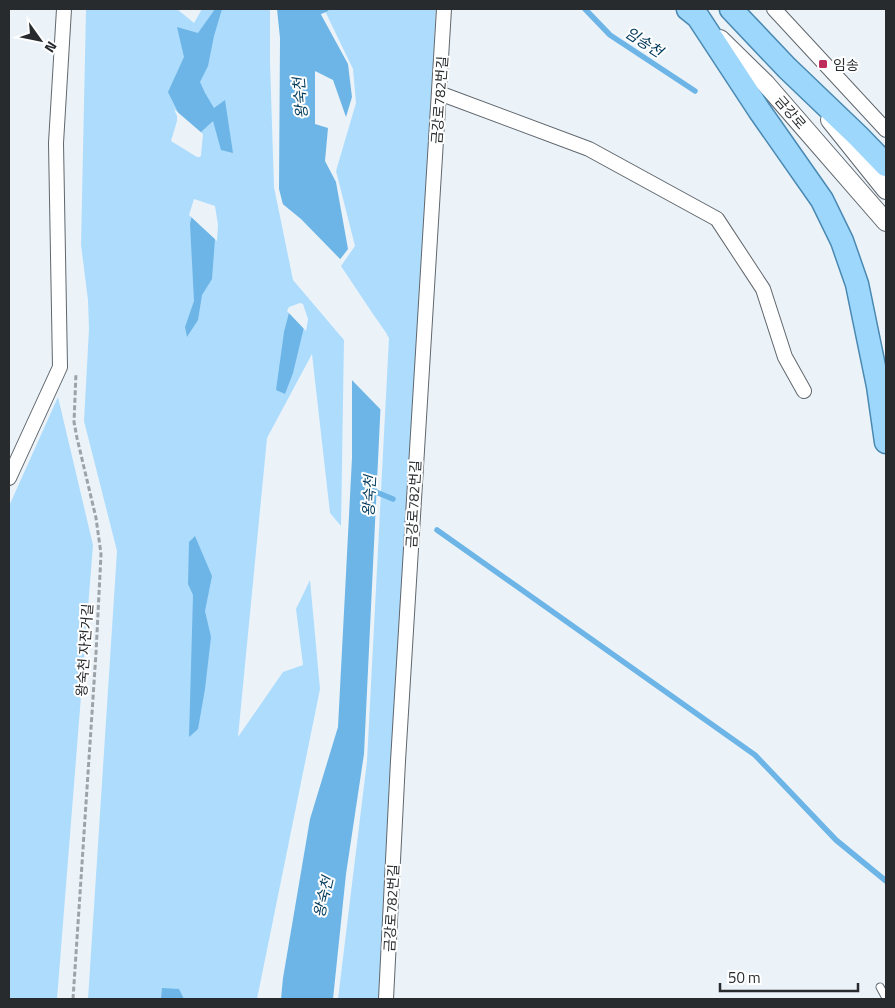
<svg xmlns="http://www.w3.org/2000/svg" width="895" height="1008" font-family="'Titillium Web','Noto Sans KR',sans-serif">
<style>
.green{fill:#aedcfd}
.water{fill:#6db5e7}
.pier{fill:#ebf3f9}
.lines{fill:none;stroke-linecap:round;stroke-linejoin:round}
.stream{stroke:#6db5e7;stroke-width:5.5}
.service-casing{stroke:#60676d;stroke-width:9}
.minor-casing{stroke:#60676d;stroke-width:16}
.tertiary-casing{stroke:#60676d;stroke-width:20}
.primary-casing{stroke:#4a89b2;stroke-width:25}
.path{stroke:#9da3a7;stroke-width:3;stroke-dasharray:5 2.5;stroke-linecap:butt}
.service{stroke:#fff;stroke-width:7}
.minor{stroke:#fff;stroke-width:14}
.tertiary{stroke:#fff;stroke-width:18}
.primary{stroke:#9ed7fc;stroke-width:22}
.poi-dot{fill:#bd2e5d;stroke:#fff;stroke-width:2}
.labels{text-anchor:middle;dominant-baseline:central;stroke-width:4;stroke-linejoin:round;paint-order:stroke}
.poi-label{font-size:14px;fill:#282b2d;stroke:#fff;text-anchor:start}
.street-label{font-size:14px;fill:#282b2d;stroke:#fff}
.water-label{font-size:15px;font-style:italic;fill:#003b5c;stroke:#fff}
</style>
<rect width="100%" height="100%" fill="#ebf3f9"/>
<path class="green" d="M86,9H177L194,23L202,9H270V63L274,187L293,280L344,340L341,526L330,513L312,354L267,438L238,737L283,672L303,665L296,609L310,580L320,689L257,999H88L117,551L84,421L89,329L88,300L81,245Z
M324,9H436L412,436L383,999H338L367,761L389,338L341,266L355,246L336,171L356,103L353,69Z
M58,397L93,545L57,999H9V506Z"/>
<path class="water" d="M215,9H222L214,36L208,66L200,82L205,93L214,108L225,100L233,153L221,150L213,121L201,132L199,155L168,92L184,57L177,27L198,33Z
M277,9H318L348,64L352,97L346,117L333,80L315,71V124L328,128L325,161L336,182L348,249L335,266L384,335L364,754L346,874L333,999H281L283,978L310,819L338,727L352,458V335L301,275L279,189L280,38Z
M195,201L216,225L212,279L202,295L198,320L187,337L185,327L194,301L190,224Z
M290,309L306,319L293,373L285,394L276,390L284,332Z
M195,536L212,576L205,611L211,637L205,689L198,729L189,737L193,595L188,584L189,542Z
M162,988L179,989L184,999H161Z"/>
<path class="pier" d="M174,109L203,134L201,155L200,157H197L171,141L177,121V116Z
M194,199L215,206L218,225L217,241L189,215Z
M279,201L301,219L342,261L338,266L387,334L383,412L349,377V336L299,276Z
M300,303L303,304L308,319L306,331L287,311L289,307Z"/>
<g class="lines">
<path class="stream" d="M585,9L610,35L695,91
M312,13L319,12L326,9
M371,490L393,499
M437,530L755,755L836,840L886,881"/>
<defs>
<path id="service" d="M880,987L886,998"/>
<path id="minor" d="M774,9L886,130
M439,93L589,149L717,219L763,289L785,357L804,391
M9,478L60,367L56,143L64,9
M386,999L398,761L444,9"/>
<path id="tertiary" d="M720,39L766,84L886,222
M830,120L886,190"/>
<path id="primary" d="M688,9L698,17L759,110L822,200L842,241L857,284L878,386L886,442
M731,9L787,68L858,136L886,165"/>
</defs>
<use href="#service" class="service-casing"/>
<use href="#minor" class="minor-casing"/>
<use href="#tertiary" class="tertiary-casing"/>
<use href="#primary" class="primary-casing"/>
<path class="path" d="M73,999L96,653L101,554L96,518L77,438L74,422L76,373"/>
<use href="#service" class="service"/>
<use href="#minor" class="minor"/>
<use href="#tertiary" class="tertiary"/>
<use href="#primary" class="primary"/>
</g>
<rect class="poi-dot" x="818" y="59" width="10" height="10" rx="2.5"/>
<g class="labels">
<g class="poi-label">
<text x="833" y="64">임송</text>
</g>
<g class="street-label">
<text transform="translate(439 100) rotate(-86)">금강로782번길</text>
<text transform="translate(791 112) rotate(49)">금강로</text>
<text transform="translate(413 504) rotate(-87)">금강로782번길</text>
<text transform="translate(84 650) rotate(-86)">왕숙천 자전거길</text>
<text transform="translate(391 908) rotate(-87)">금강로782번길</text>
</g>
<g class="water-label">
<text transform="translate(644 42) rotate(33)">임송천</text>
<text transform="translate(300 98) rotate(-95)">왕숙천</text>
<text transform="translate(369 496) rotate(-87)">왕숙천</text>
<text transform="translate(323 897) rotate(-77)">왕숙천</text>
</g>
</g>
<rect width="895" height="1008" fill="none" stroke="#282b2d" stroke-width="20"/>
<g transform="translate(40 40) rotate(123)" stroke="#ffffff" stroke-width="4" paint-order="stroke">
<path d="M0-4L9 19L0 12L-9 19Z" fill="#282b2d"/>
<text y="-8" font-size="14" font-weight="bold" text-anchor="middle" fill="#282b2d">N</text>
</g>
<path d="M720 983v8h138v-8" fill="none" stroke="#282b2d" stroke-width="2.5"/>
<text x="728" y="983" font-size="15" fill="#282b2d" stroke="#ffffff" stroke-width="4" paint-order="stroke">50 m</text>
</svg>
